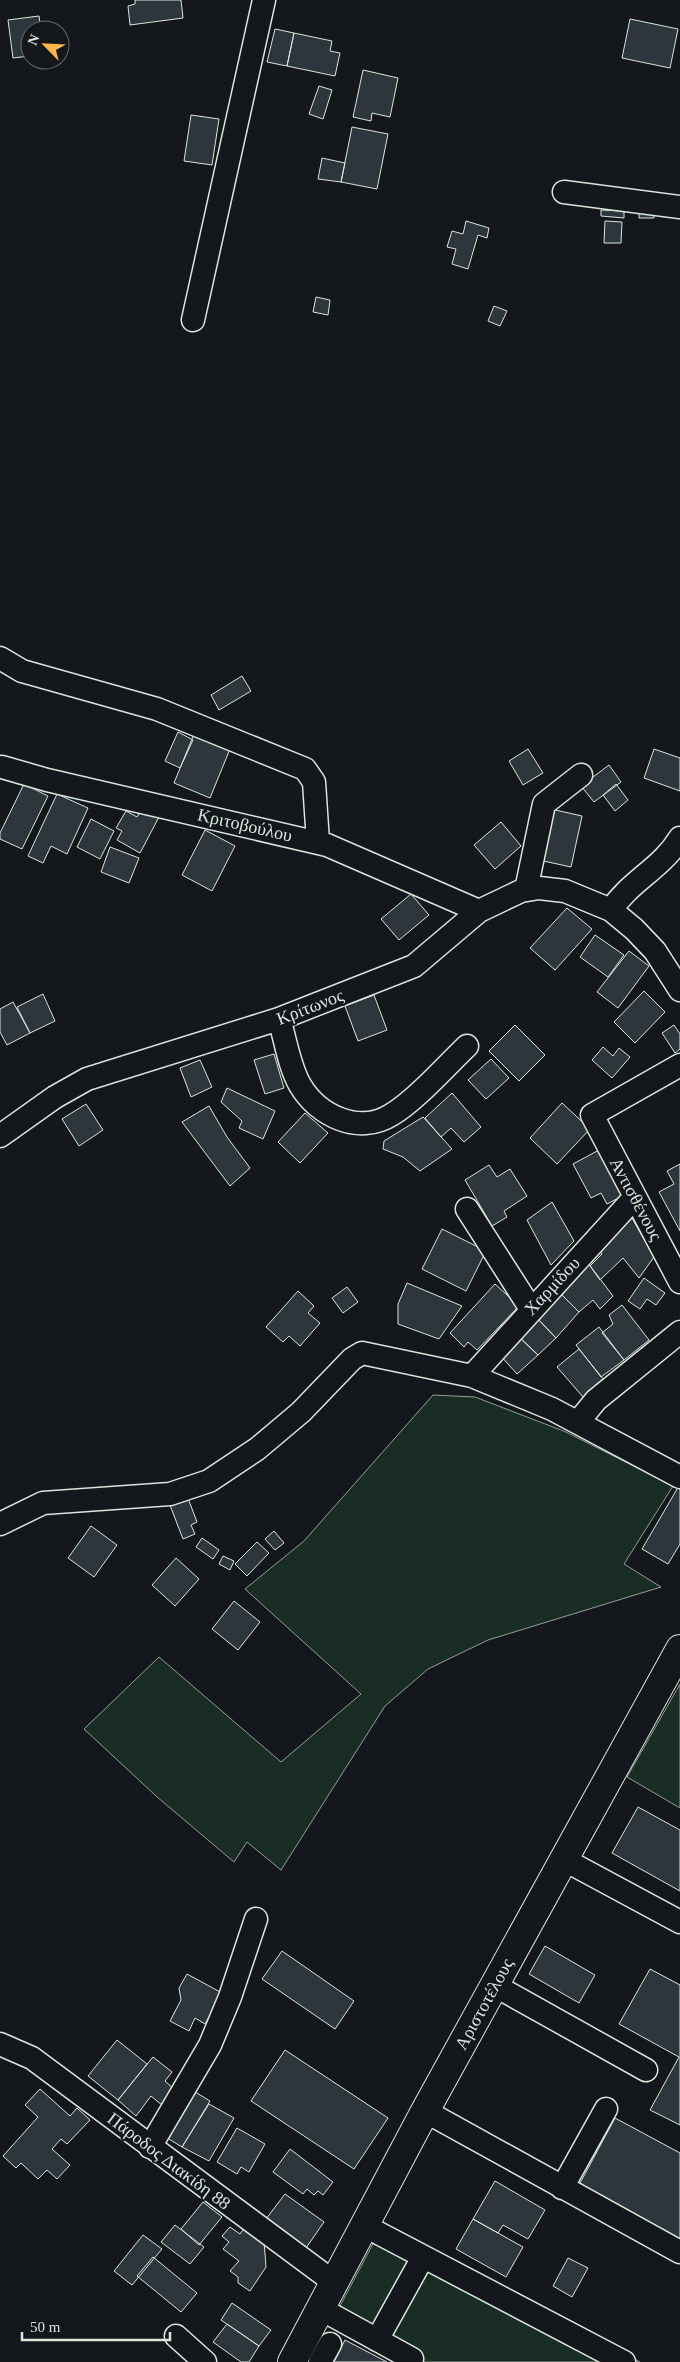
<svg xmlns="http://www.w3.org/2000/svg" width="680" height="2362" font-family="'Times New Roman',serif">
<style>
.green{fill:#1a2d24;stroke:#939e99}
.building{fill:#2c363c;stroke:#d8e6dc}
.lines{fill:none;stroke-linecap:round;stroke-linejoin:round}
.minor-casing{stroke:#d8e6dc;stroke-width:25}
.major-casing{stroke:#d8e6dc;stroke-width:30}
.minor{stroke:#14181c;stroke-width:22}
.major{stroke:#14181c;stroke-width:28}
.labels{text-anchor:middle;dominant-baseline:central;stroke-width:4;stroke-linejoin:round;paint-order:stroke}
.street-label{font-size:18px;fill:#d8e6dc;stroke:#14181c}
</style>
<rect width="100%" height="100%" fill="#14181c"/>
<path class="green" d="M433,1395L475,1397L566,1432L673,1486L624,1564L661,1587L488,1640L428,1669L385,1706L281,1870L247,1842L234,1862L156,1796L84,1729L159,1657L281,1762L361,1694L245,1589L304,1541Z
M680,1684V1808L627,1777Z
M384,2223L640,2362H397L330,2325Z"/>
<path class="building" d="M135,0H181L183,18L130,25L128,6L135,4Z
M39,16L41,30H30V56L13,58L8,20Z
M630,19L678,29L670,68L622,58Z
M275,29L294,33L287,66L267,62Z
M294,33L332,41L330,51L340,53L335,76L287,66Z
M363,70L398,78L390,117L372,113L371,121L353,117Z
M319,86L332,90L323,119L309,114Z
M191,115L219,119L212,165L184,161Z
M352,127L388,134L377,189L341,182Z
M322,158L345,163L341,182L318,179Z
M654,208V218H639V209Z
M601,210L624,211V218L601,216Z
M466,221L489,228L487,238L478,235L468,269L452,264L456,249L447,247L452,231L463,234Z
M605,221L622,222L621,243H604Z
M316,297L330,300L328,315L313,312Z
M494,306L507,311L500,326L488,321Z
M242,676L251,691L219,710L211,695Z
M178,732L193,740L180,768L165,761Z
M194,734L230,749L210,798L174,783Z
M528,749L543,773L523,785L509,761Z
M654,749L680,758V791L644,778Z
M609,765L621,782L594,802L581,786Z
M24,784L48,796L22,849L0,839V833Z
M616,784L628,800L615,811L603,795Z
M57,794L88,808L67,854L51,846L43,863L28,856Z
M142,808L159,817L140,853L117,840L122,831L116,828L126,811L137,817Z
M551,809L582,816L571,867L539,860Z
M91,819L114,831L100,859L77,847Z
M501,822L521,846L495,869L474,845Z
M205,830L235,846L212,891L182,875Z
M110,847L139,858L129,883L101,872Z
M411,894L429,915L399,940L381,919Z
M567,908L592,929L555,970L530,948Z
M595,935L624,955L608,977L580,957Z
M629,951L649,966L618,1008L597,992Z
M644,991L665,1012L635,1043L614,1022Z
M43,994L55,1021L30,1033L17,1007Z
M374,995L387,1030L358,1041L345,1006Z
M13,1002L30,1033L7,1045L0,1032V1009Z
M515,1025L545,1055L519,1081L489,1051Z
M674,1025L680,1034V1049L675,1053L662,1033Z
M603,1047L613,1056L619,1048L630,1057L612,1078L592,1060Z
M274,1054L284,1088L265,1094L254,1060Z
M491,1059L509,1078L486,1099L468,1080Z
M200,1060L212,1087L191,1097L180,1068Z
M227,1088L275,1111L263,1139L239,1128L242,1121L221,1102Z
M452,1093L481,1127L464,1142L451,1128L441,1137L425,1118Z
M562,1103L590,1129L557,1164L530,1138Z
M86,1104L103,1130L79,1146L62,1119Z
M209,1106L227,1137L250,1168L230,1186L182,1122Z
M305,1113L328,1133L300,1163L278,1142Z
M423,1117L452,1149L420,1171L403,1157L383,1149L384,1141Z
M599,1150L624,1195L607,1204L601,1193L591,1198L573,1164Z
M680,1164V1231L659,1192L674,1184L667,1171Z
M489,1165L497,1177L510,1169L527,1196L504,1211L507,1217L492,1226L465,1180Z
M552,1202L574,1241L551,1265L527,1220Z
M628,1211L654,1257L639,1278L623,1258L600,1280L590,1266L602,1254L595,1245Z
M442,1229L486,1251L466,1291L422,1269Z
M585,1259L613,1296L600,1309L593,1300L579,1312L561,1294Z
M644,1278L665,1293L656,1305L647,1299L640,1309L628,1301Z
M407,1283L462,1306L439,1339L398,1324V1304Z
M495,1284L519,1306L477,1350L468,1342L464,1347L450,1333Z
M347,1287L358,1302L343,1313L332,1298Z
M298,1291L314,1306L308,1313L320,1323L300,1346L289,1336L283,1342L266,1327Z
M561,1294L579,1312L556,1338L537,1318Z
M622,1305L649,1340L624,1360L602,1333L613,1324L609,1315Z
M537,1318L556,1338L538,1355L518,1336Z
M599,1327L624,1360L601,1377L576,1345Z
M518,1336L538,1355L517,1374L499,1354Z
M579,1349L604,1380L583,1397L557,1367Z
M680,1484V1544L668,1564L642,1549Z
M186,1493L197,1522L191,1525L195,1534L183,1539L168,1500Z
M91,1526L117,1545L94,1577L68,1558Z
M274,1531L284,1543L275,1550L265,1539Z
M202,1538L219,1550L213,1559L196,1547Z
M257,1542L269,1553L247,1576L235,1564Z
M223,1556L234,1561L230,1570L219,1564Z
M176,1558L199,1579L175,1606L152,1585Z
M234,1601L260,1622L238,1650L212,1629Z
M638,1807L680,1830V1891L612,1853Z
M545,1946L595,1975L579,2003L529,1974Z
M282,1951L354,2001L335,2029L262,1979Z
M650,1969L680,1985V2125L650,2110L679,2057L619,2024Z
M187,1974L222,1993L205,2024L195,2018L189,2031L170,2021L181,2000L179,1988Z
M117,2040L147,2064L118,2100L88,2076Z
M285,2050L388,2118L354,2169L251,2101Z
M153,2057L172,2072L165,2081L175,2090L163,2106L151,2096L136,2116L118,2100Z
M40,2089L70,2116L77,2108L90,2120L67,2144L61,2139L52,2149L70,2165L57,2179L47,2170L38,2179L21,2163L16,2168L3,2156L38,2117L25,2105Z
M192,2090L210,2101L182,2147L164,2136Z
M209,2104L234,2118L209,2161L182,2147Z
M615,2118L680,2153V2239L579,2185Z
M237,2128L265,2144L249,2172L241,2167L237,2174L217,2162Z
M290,2149L333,2182L323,2195L318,2191L314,2195L307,2189L303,2194L273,2172Z
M495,2181L545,2210L528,2239L503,2225L498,2233L473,2219Z
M285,2194L324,2222L306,2248L266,2219Z
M203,2202L222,2217L199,2245L181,2229Z
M473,2219L523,2247L506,2277L456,2249Z
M175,2225L204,2247L190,2264L161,2242Z
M230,2227L240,2234L245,2227L264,2241L266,2267L250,2291L238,2283V2277L230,2271L239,2261L223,2249L229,2242L222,2236Z
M143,2235L162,2249L132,2285L114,2271Z
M153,2257L197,2293L181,2312L137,2276Z
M568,2258L588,2268L572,2297L553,2286Z
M232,2303L271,2330L259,2346L221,2320Z
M227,2324L259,2346L249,2362H241L213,2342Z
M345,2340L387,2362H334Z"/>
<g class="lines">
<defs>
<path id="minor" d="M564,192L680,207
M193,320L264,0
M0,658L22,671L157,709L305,769L314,782L318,842
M2,767L47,780L327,845L479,911
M526,890L544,804L581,775
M611,910C630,881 662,868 680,838
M279,1019C286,1041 289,1066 300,1085C318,1116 359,1135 391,1115C415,1101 446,1066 467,1046
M680,1065L592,1115L680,1282
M0,1136L55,1097L87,1079L279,1019L414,966L479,911L521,891L539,888L565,891L611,910L634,929L655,951L680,990
M467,1209L531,1309
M472,1376L635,1197
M578,1422L596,1400L680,1332
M0,1524L43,1503L170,1494L209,1481L257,1449L301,1412L352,1359L362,1353L472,1376L552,1409L680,1477
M563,1859L680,1922
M494,1985L646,2070
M0,2044L32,2058L335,2283
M425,2111L680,2252
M150,2147L210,2045L230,1997L256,1919
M562,2188L606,2109
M365,2226L624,2362
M321,2309L412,2359
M176,2336L205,2362
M377,2340L423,2257
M320,2362L330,2344"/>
<path id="major" d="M292,2362L425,2111L680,1649"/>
</defs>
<use href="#minor" class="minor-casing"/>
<use href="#major" class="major-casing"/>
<use href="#minor" class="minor"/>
<use href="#major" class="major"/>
</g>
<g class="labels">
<g class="street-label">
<text transform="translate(245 825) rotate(13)">Κριτοβούλου</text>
<text transform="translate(310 1007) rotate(-21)">Κρίτωνος</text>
<text transform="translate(636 1199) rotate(62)">Αντισθένους</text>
<text transform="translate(552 1286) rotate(-47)">Χαρμίδου</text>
<text transform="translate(484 2004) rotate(-61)">Αριστοτέλους</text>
<text transform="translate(169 2161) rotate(37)">Πάροδος Διακίδη 88</text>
</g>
</g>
<g transform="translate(45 45) rotate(294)"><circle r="24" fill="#14181c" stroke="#626a69"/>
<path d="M0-4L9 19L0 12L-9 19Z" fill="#ffb74d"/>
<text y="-8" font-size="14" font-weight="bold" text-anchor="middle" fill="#d8e6dc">N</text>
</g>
<path d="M22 2332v8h148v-8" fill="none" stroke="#d8e6dc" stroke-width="2.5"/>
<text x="30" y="2332" font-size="15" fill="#d8e6dc" stroke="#14181c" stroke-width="4" paint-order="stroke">50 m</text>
</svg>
